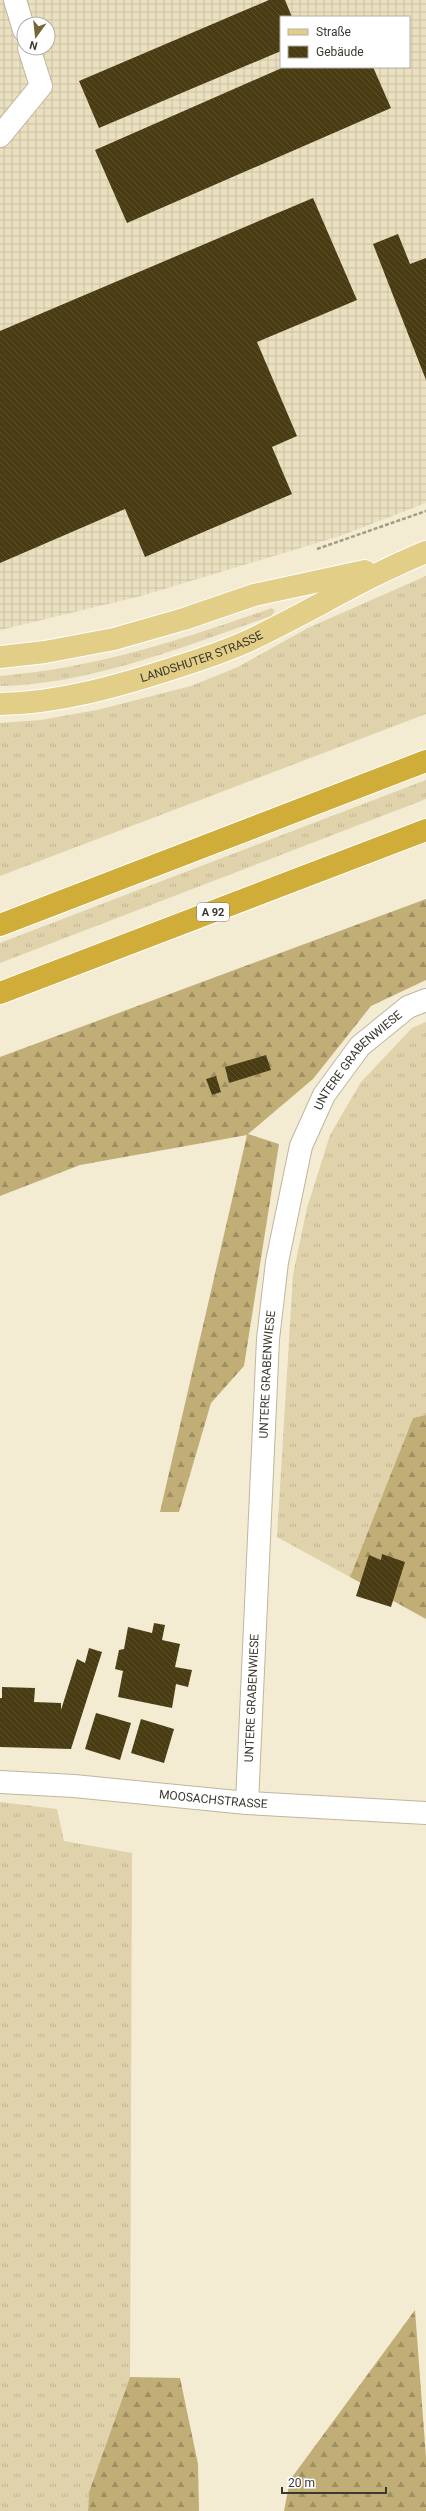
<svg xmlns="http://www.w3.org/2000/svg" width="426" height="2511" font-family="Roboto,sans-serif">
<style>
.industrial{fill:url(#industrial-grid);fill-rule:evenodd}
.grass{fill:url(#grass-tufts)}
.forest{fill:url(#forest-firs)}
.building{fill:url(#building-back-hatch)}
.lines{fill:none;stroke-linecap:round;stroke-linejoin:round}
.minor-casing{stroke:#bfb69f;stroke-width:24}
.major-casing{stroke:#fff;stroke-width:24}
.highway-casing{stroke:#fff;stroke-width:24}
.path{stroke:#a19b89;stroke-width:2.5;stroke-dasharray:4 2;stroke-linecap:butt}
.minor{stroke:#fff;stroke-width:22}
.major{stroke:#e3ce88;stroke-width:22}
.highway{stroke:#d0ad39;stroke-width:22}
.labels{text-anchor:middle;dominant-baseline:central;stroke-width:4;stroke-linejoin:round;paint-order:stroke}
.shield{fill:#fff;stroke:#76746d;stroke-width:1}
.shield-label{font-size:11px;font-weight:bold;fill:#3b382e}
.street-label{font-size:12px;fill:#3b382e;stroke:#fff}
</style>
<defs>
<pattern id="industrial-grid" width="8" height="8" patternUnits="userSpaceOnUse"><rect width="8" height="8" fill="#eae0c0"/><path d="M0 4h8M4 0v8" fill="none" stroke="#cac1a5"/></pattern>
<pattern id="grass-tufts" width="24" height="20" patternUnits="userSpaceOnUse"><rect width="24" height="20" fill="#e0d2ab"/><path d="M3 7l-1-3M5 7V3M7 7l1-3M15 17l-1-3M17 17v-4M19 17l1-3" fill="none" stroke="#c1b593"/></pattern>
<pattern id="forest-firs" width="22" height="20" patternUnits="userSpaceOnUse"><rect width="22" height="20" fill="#c1ae77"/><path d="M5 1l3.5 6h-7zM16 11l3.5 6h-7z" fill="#9e8f62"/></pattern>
<pattern id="building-back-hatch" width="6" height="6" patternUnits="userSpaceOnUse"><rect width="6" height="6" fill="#493c12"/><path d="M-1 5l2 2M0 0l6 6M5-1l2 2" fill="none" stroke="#5b502c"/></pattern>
</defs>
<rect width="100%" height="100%" fill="#f3ebd2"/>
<path class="industrial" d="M0,0H426V503L340,536L141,596L0,630ZM281,17H409V67H281ZM24,24H48V48H24Z"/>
<path class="grass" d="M426,576V714L0,876V723L41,720L97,710L191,686L238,667L308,628Z
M272,608L275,611L271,616C188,645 89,685 0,686V676C97,668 181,640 272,608Z
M426,780V799L0,963V943Z
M426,1022V1415L413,1418L350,1577L277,1537L293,1275L307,1208L330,1135L361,1082L412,1028Z
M0,1802L57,1809L64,1841L132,1853L130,2377L89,2492L88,2511H0Z"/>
<path class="forest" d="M426,899V980L371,1006L313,1079L248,1134L279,1144L244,1366L211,1403L179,1512H160L247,1135L80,1165L0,1196V1057Z
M426,1415V1619L350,1577L413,1418Z
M415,2310L426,2458V2511H284L290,2480Z
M130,2377L180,2378L198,2464L199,2511H88L89,2492Z"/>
<path class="building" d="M269,0H285L292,17H281V51L99,128L79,81Z
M284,67H373L391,108L127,223L95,150Z
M313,198L357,300L257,342L297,436L272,447L292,494L145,557L125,509L0,563V331Z
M398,234L410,264L426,258V380L373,244Z
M266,1055L271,1070L229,1083L225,1067Z
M216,1076L221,1092L212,1095L206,1079Z
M382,1554L405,1562L391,1607L356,1596L369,1555L381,1560Z
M154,1623L165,1625L162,1640L180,1644L175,1667L192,1670L188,1687L176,1684L172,1708L118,1697L123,1671L115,1669L119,1650L124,1649L128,1627L152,1633Z
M89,1648L102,1652L71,1749L0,1747V1698H2V1687L35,1688L34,1702L61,1703V1710L77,1659L85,1663Z
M96,1713L131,1723L120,1760L85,1749Z
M141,1719L174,1729L164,1763L131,1753Z"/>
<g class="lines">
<defs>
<g id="minor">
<path d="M15,0L24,30"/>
<path d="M0,136L41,86L29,48"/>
<path id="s1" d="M0,1782L74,1786L247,1803L426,1813"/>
<path id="s2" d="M247,1803L268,1339L277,1262L301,1146L324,1095L360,1046L408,1007L426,1000"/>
</g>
<g id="major">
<path d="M0,657L45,652L114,639L184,619L254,595L365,571"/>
<path id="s3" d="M0,704C61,703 122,685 180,666C202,659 226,651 248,641C308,613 364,577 426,552"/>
</g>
<path id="highway" d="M0,925L426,761
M0,993L426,830"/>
</defs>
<use href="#minor" class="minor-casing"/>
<use href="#major" class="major-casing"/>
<use href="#highway" class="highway-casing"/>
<path class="path" d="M317,549L426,511"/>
<use href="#minor" class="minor"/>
<use href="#major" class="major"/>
<use href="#highway" class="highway"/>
</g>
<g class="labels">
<rect class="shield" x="197" y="903" width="32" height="18" rx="3"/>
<g class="shield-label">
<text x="213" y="912">A 92</text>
</g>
<g class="street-label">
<text stroke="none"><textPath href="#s3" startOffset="208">LANDSHUTER STRASSE</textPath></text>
<text stroke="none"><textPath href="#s2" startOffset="765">UNTERE GRABENWIESE</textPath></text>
<text stroke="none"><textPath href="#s2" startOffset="429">UNTERE GRABENWIESE</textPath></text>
<text stroke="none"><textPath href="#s2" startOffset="105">UNTERE GRABENWIESE</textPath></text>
<text stroke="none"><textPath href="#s1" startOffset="214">MOOSACHSTRASSE</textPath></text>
</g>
</g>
<rect x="280" y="16" width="130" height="52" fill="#ffffff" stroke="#b1afab"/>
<rect x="288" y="29" width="20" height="6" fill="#e3ce88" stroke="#b1afab"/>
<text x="316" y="36" font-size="12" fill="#3b382e">Straße</text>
<rect x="288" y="46" width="20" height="12" fill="url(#building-back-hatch)" stroke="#b1afab"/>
<text x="316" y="56" font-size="12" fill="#3b382e">Gebäude</text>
<g transform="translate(36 36) rotate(195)"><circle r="19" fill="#ffffff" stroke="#b1afab"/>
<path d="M0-3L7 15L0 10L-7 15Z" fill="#766634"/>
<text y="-6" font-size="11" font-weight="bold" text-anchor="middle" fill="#3b382e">N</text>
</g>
<path d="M282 2487v6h104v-6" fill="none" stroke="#3b382e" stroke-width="2"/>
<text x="288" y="2487" font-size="12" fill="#3b382e" stroke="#ffffff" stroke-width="3" paint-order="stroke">20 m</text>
</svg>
